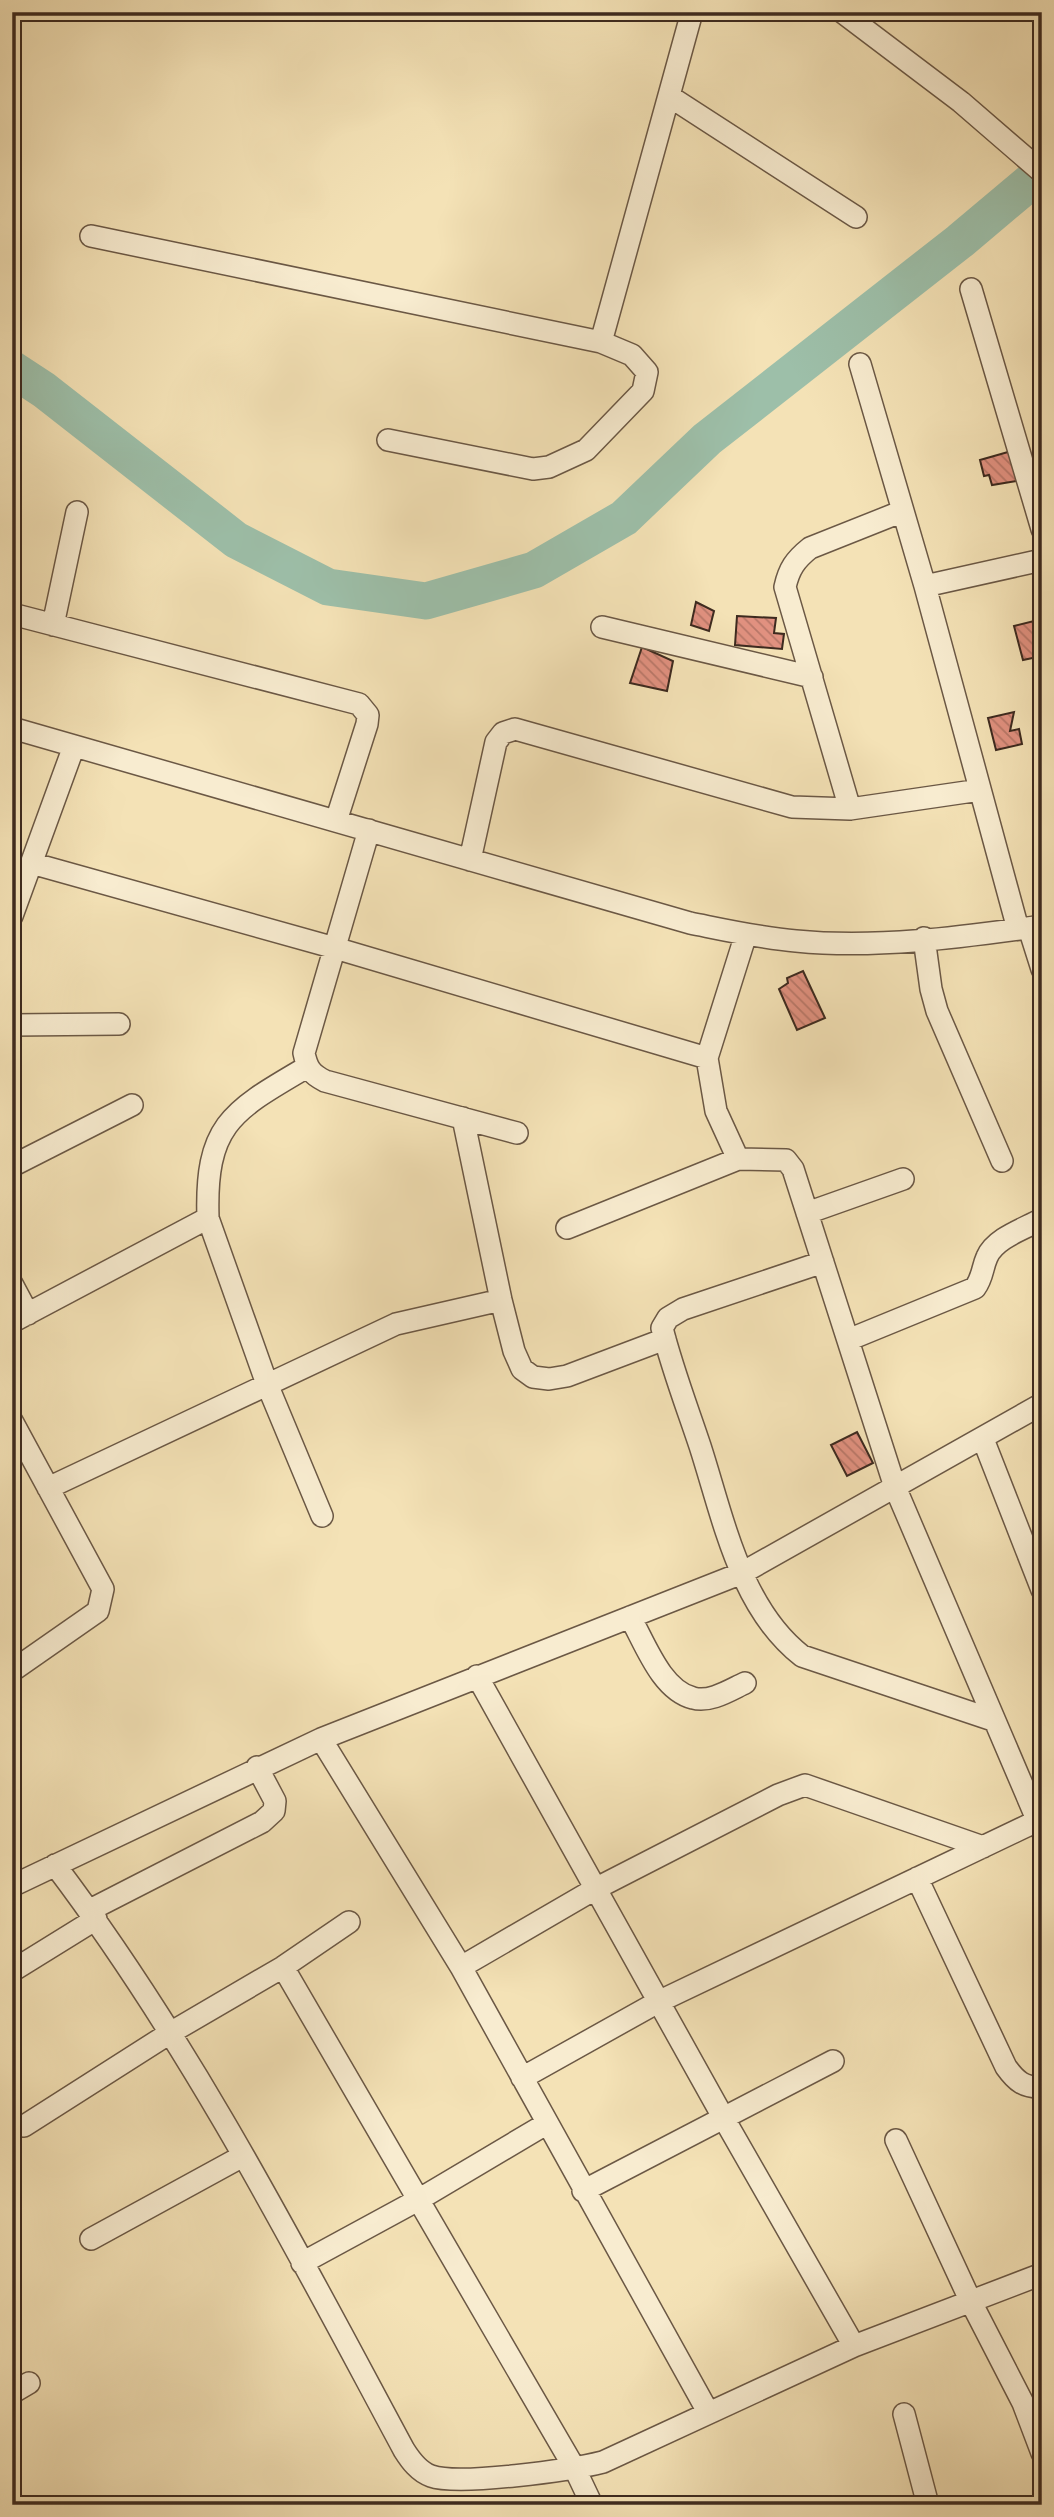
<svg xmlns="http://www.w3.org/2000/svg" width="1054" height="2517" font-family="'IM FELL English',serif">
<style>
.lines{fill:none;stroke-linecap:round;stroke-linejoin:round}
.river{stroke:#9dbfa9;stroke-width:37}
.building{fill:url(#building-back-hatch);stroke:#3d2a1f;stroke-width:2}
.minor-casing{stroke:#6b5845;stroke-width:24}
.minor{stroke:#f8ecd0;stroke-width:21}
</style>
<defs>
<pattern id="building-back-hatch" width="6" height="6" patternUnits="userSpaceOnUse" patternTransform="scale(1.75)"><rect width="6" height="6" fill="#e19180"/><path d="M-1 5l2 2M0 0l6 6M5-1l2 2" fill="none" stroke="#b87768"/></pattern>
</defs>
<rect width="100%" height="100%" fill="#f4e2b6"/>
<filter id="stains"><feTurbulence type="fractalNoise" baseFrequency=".00286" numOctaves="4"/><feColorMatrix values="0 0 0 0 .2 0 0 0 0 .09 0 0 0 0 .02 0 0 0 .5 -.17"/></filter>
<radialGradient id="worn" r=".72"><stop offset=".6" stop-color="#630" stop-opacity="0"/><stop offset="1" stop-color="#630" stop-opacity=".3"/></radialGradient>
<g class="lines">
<path class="river" d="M12,369L44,390L236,540L328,587L426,601L534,570L624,518L707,439L960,241L1042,172"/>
</g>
<path class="building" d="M1015,450L1023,480L992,485L989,475L984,476L980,460Z
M696,602L714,611L709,631L691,625Z
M737,616L776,618L774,633L784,634L782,649L735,645Z
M1042,619V656L1023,660L1014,626Z
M642,647L673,661L667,691L630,683Z
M1014,712L1010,731L1019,729L1022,744L996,750L988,718Z
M803,971L825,1018L797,1030L779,989L788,983L787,978Z
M857,1432L873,1463L847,1476L831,1445Z"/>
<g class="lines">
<defs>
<path id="minor" d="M842,12L961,102L1042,172
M669,96L856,217
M91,236L601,342L692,12
M971,289L1042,529
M860,364L925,586L1018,929
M388,440L533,469L549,467L586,450L643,391L647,372L632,355L601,342
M925,586L1042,560
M12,614L359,704L368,715L367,724L336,821
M53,625L77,512
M602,627L812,677
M12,728L690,923C725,930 760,938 796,941C877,949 962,937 1042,926
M850,809L785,587C789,569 795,560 810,548L903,511
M369,830L304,1053C307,1068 311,1074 325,1081L517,1133
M470,860L496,742L503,733L515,729L792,807L850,809L980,790
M31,863L335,948L707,1058
M12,916L74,746
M1029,928L1042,969
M924,938L931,989L937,1011L1002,1161
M12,1025L119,1024
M307,1067C232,1111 205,1124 208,1218L267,1384L322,1516
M463,1118L501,1300L514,1351L522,1369L533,1377L549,1379L567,1376L665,1339
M738,1159L716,1111L707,1058L746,934
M12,1166L132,1105
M807,1213L903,1179
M567,1228L738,1159L786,1160L793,1169L895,1487L1042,1831
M823,1262L683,1309L668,1318L662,1328C672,1368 687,1407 700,1446C723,1517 740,1608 802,1656L993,1720
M12,1284L28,1314
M12,1322L208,1218
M848,1340L975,1288C983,1277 982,1268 987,1257C995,1238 1024,1229 1042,1219
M12,1421L103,1589L98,1611L12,1671
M983,1439L1042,1590
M48,1488L396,1324L501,1300
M630,1617C645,1643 661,1690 693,1698C710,1703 730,1690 745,1683
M477,1676L723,2117L854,2346
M321,1739L461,1967L708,2412
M55,1865C192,2046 297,2251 404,2450C411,2461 419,2472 431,2476C459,2486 571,2470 603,2462L854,2346L1042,2274
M917,1878L1006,2067C1016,2081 1024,2088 1042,2087
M12,1886L321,1739L742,1573L1042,1404
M90,1910L262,1822L274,1811L275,1801L257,1767
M283,1967L575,2469L592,2505
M461,1967L595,1889L778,1795L805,1785L983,1847
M12,1971L96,1919
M522,2078L658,2002L1037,1821
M24,2126L170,2033L283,1967L349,1922
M896,2140L971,2302L1023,2403L1042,2453
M583,2191L833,2061
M91,2239L241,2157
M302,2263L418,2200L546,2124
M12,2393L29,2383
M904,2414L928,2505"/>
</defs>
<use href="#minor" class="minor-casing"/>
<use href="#minor" class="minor"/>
</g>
<rect width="1054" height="2517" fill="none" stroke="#f4e2b6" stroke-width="42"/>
<rect x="14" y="14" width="1026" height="2489" fill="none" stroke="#3d2a1f" stroke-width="3.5"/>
<rect x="21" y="21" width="1012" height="2475" fill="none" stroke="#3d2a1f" stroke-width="2"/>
<rect width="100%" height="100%" filter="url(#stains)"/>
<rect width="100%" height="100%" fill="url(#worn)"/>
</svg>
